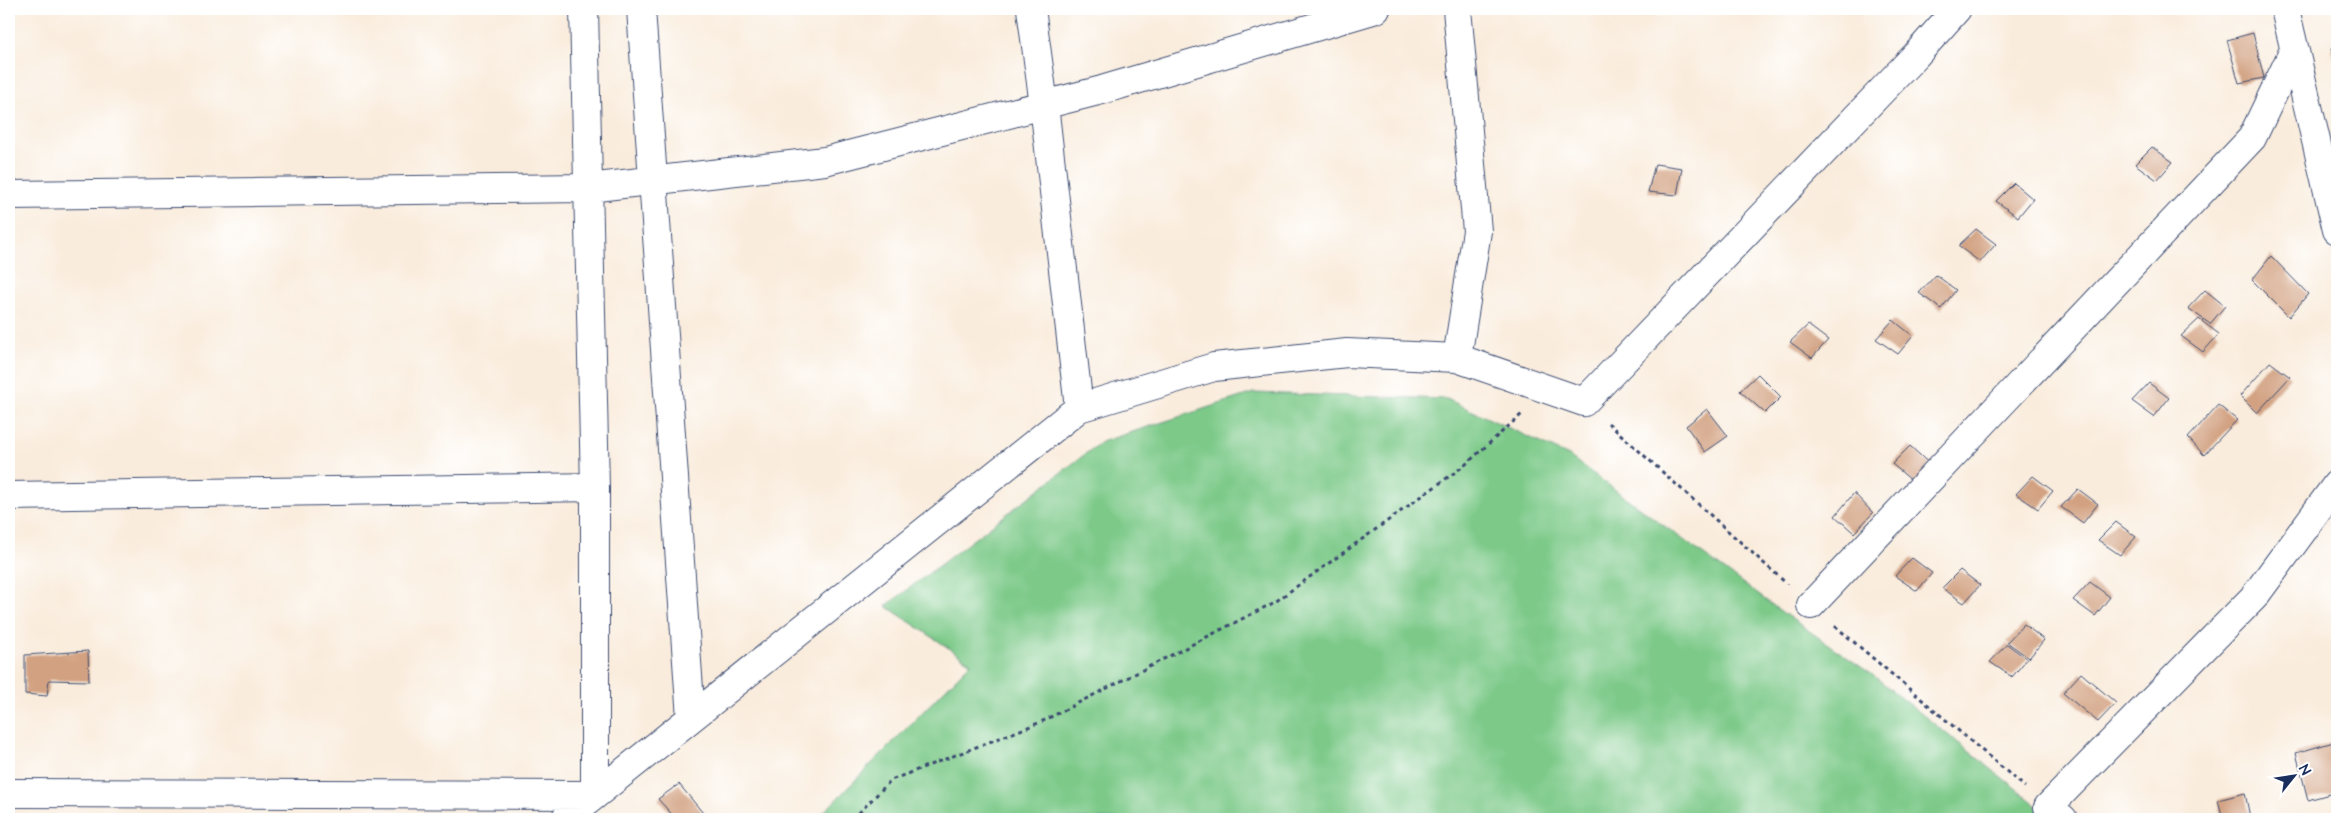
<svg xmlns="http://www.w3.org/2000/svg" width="2346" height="828" font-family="'Architects Daughter',sans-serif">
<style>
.green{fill:#7bc988;stroke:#4b7c73}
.building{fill:#d2a181}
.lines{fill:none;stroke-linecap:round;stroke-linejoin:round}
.minor-casing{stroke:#3c4b71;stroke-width:30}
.path{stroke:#3c4b71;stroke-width:3;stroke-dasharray:4 4;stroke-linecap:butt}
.minor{stroke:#fff;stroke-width:28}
</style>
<rect width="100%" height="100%" fill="#fff"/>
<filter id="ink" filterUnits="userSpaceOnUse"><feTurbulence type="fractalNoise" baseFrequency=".02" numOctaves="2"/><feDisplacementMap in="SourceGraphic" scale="10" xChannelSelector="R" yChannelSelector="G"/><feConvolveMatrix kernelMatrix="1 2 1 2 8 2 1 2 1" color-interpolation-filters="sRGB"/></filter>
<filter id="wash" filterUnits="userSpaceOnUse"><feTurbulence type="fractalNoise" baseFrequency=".0096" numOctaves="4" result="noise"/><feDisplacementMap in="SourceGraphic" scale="20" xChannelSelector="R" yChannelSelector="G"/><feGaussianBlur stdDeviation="1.12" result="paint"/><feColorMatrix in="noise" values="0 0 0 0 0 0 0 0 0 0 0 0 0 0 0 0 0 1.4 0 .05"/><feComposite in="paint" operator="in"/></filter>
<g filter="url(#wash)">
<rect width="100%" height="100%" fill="#f9ecdc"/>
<path class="green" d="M1253,393L1447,399L1569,456L1786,615L1870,673L2033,802L2046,819H817L971,663L886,606L1101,442Z"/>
<g id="blocks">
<path class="building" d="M2253,33L2264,78L2239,83L2227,40Z
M2337,45V66L2331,49Z
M2152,147L2173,162L2157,180L2135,164Z
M1655,164L1682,168L1677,195L1648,192Z
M2014,183L2033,199L2018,217L1996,201Z
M1976,229L1996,244L1980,262L1958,246Z
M2271,256L2308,294L2289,317L2252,280Z
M1936,275L1956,290L1941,309L1919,293Z
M2205,290L2225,306L2210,324L2188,308Z
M2199,319L2219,334L2203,352L2181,336Z
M1893,320L1913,336L1898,354L1876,339Z
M1808,325L1828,340L1812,358L1790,342Z
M2270,362L2290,377L2257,413L2240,396Z
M1758,374L1781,397L1765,413L1740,391Z
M2149,383L2169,398L2154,417L2132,401Z
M2218,405L2237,420L2204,455L2188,438Z
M1707,409L1728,436L1705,452L1686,426Z
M1910,446L1933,467L1918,486L1892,464Z
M2033,476L2053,491L2038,509L2016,494Z
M2078,489L2098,504L2083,523L2061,507Z
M1854,493L1873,513L1854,533L1835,516Z
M2116,522L2136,537L2120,555L2098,540Z
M1912,558L1932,573L1917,591L1895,576Z
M1960,570L1980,585L1964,603L1942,588Z
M2090,582L2110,597L2095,616L2073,600Z
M2024,624L2044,640L2029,658L2007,642Z
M2007,644L2027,659L2012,677L1990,662Z
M88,651L89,681L49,680L47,696L25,694V655Z
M2081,673L2116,703L2098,722L2063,693Z
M2337,741V792L2308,800L2296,753Z
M679,784L708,819H676L658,799Z
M2245,793L2250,817L2223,819L2218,800Z"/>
</g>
</g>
<g filter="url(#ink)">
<use href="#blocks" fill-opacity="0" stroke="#3c4b71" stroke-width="1"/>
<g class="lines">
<defs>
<path id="minor" d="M641,9L691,718
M1031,9L1044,105L1079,408
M2285,9L2337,230
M9,195L588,188L825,161L1102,90L1376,9
M1457,358L1477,231L1457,9
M9,496L595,487
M1811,605L2252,138L2294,50
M9,793L595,795V487L584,9
M565,819L1079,408L1214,367L1347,353L1457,358L1584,402L1916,55L1957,9
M2063,819L2048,807L2254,597L2337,484"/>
</defs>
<use href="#minor" class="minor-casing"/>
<path class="path" d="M1608,423L1787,584
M1835,626L2025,787
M853,819L891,780L1041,722L1275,602L1465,465L1522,414"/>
<use href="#minor" class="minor"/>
</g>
</g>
<rect width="2346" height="828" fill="none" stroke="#fff" stroke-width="30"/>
<g transform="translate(2294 776) rotate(60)" stroke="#ffffff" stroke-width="4" paint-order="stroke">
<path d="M0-4L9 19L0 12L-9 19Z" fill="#1b2f5e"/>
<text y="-8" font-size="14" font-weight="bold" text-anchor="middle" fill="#1b2f5e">N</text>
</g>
</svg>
